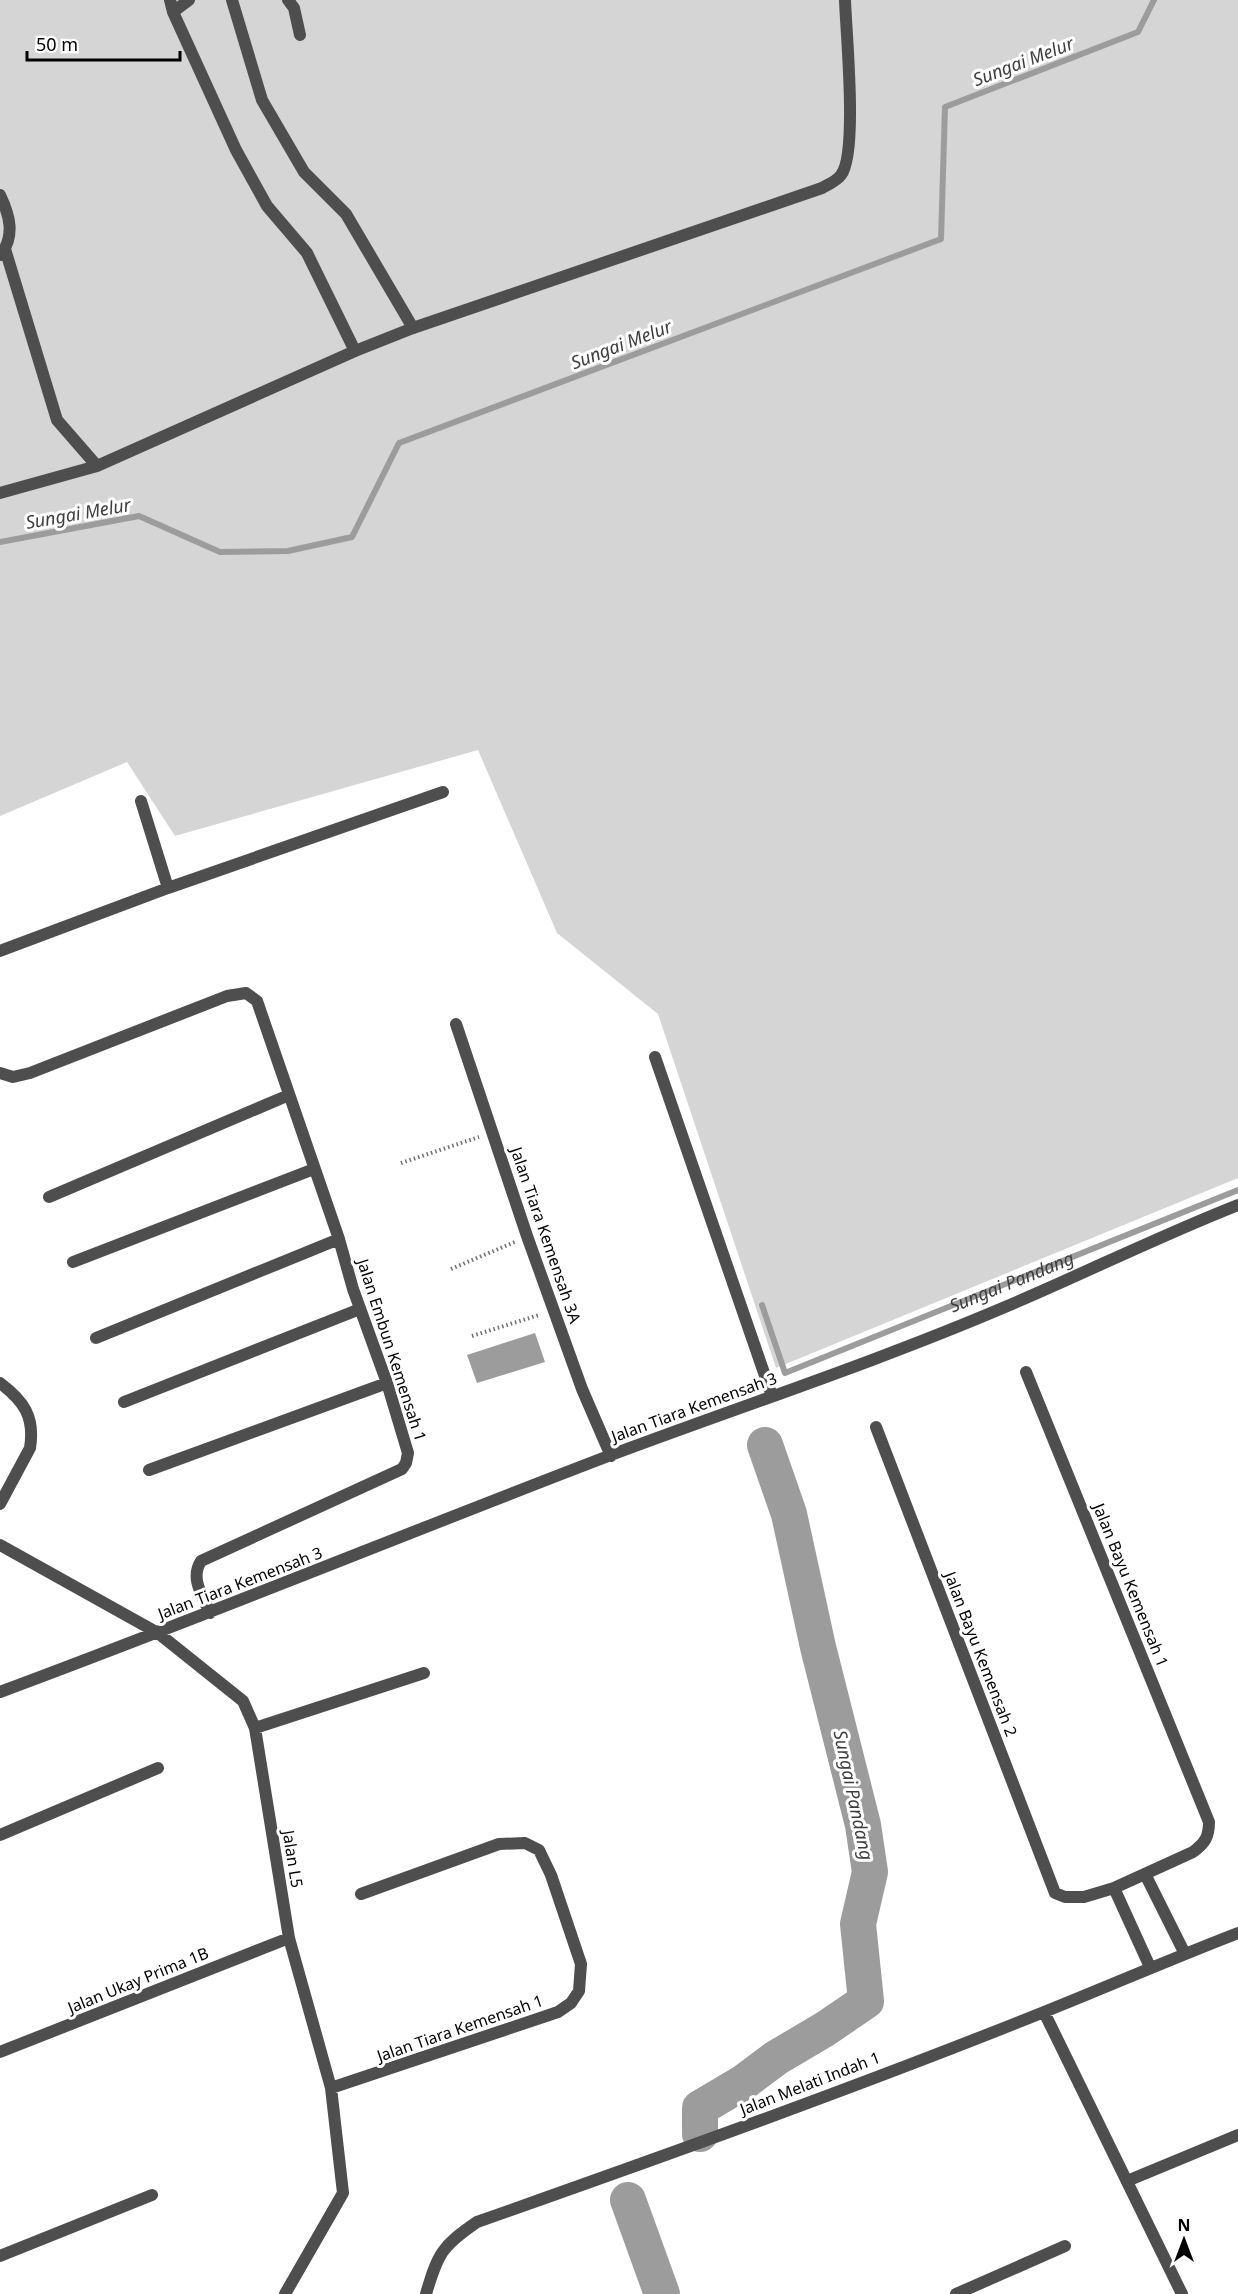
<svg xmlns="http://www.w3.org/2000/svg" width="1238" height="2294" font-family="'Noto Sans',sans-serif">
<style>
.green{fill:#d5d5d5}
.water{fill:#9c9c9c}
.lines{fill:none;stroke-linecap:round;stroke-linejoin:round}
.stream{stroke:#9c9c9c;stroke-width:6}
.river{stroke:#9c9c9c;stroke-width:36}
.path{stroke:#707070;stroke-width:4;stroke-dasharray:1.5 3;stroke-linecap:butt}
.lane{stroke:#4e4e4e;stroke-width:12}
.street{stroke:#4e4e4e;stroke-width:12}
.labels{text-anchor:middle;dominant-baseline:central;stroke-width:6;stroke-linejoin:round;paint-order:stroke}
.street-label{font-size:16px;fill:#000;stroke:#fff}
.water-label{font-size:18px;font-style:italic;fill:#3d3d3d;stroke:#fff}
</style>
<rect width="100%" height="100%" fill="#fff"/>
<path class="green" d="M0,0H1238V1178L776,1368L658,1014L557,933L478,750L175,836L127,762L0,816Z"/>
<path class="water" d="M535,1333L545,1362L477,1383L467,1355Z"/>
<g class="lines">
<g class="stream">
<path d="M0,542L139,516L220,552L288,551L352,537L399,443L941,239L945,107L1138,32L1154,0"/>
<path id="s1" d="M762,1305L785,1373L1238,1190"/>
</g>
<path class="river" d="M700,2134V2108L744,2082L776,2058L825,2029L866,2001L858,1924L870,1872L863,1825L818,1647L789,1514L765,1445
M628,2200L662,2294"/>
<path class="path" d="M401,1163L479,1137
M451,1269L515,1242
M472,1336L539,1315"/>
<path class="lane" d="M170,0L173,12L236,150L267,206L307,253L355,351
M232,0L262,100L304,172L346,214L413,328
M288,0L294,8L300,35
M173,12L189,0
M0,195C10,216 15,235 1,255
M5,249L57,420L97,466
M0,493L97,466L355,351L413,328L822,188C827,185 837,181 841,175C858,154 846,32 845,0
M73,1262L314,1169
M124,1402L360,1309
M1127,2181L1238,2135"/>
<path class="street" d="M141,801L168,888
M0,951L168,888L443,792
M456,1024L527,1236L582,1389L611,1456
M655,1057L772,1396
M0,1073L13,1077L30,1073L227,996L246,993L257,1001L339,1239L353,1289L387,1383L408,1453L406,1463L402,1469L201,1561C190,1578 202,1595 210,1613
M49,1197L289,1095
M96,1338L339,1239
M0,1383C24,1401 35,1417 30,1448L0,1504
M876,1427L1055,1893L1065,1897H1084L1114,1888L1193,1852C1205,1843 1209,1837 1209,1822L1026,1372
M149,1470L387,1383
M0,1545L158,1633L243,1701L255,1728L289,1938L331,2088L343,2193L285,2294
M0,1692C205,1616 407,1533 611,1455C742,1406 876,1362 1005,1307C1083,1274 1159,1236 1238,1205
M255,1728L424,1673
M0,1835L158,1768
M1145,1874L1185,1954
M1114,1888L1150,1967
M1044,2012L1182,2294
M0,2052L289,1938
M331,2088L558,2012L571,2003L579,1991L581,1964L551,1875L539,1850L525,1843L499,1844L361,1894
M0,2256L152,2195
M426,2294C438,2253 442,2246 477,2222C667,2155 857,2087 1044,2012C1109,1986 1173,1958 1238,1933
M956,2294L1065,2246"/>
</g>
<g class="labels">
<g class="street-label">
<text transform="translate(546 1235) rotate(71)">Jalan Tiara Kemensah 3A</text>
<text transform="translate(392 1350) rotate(72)">Jalan Embun Kemensah 1</text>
<text transform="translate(694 1407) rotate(-20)">Jalan Tiara Kemensah 3</text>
<text transform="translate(240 1583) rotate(-21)">Jalan Tiara Kemensah 3</text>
<text transform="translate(1131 1585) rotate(68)">Jalan Bayu Kemensah 1</text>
<text transform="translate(981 1654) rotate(69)">Jalan Bayu Kemensah 2</text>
<text transform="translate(293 1859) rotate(81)">Jalan L5</text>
<text transform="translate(138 1980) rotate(-22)">Jalan Ukay Prima 1B</text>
<text transform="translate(460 2028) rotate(-19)">Jalan Tiara Kemensah 1</text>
<text transform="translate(810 2083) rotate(-21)">Jalan Melati Indah 1</text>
</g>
<g class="water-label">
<text transform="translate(1023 61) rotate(-21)">Sungai Melur</text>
<text transform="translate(621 344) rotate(-21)">Sungai Melur</text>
<text transform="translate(78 513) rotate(-10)">Sungai Melur</text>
<text stroke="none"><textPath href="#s1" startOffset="316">Sungai Pandang</textPath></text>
<text transform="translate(854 1795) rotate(78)">Sungai Pandang</text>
</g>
</g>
<g transform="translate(1184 2240)" stroke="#ffffff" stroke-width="4.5" paint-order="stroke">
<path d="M0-4.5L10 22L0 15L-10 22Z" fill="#000000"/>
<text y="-9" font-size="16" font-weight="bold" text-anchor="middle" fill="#000000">N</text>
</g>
<path d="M27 51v9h153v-9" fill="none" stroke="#000000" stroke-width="3"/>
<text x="36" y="51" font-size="18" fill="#000000" stroke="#ffffff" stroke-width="4.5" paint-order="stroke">50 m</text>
</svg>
